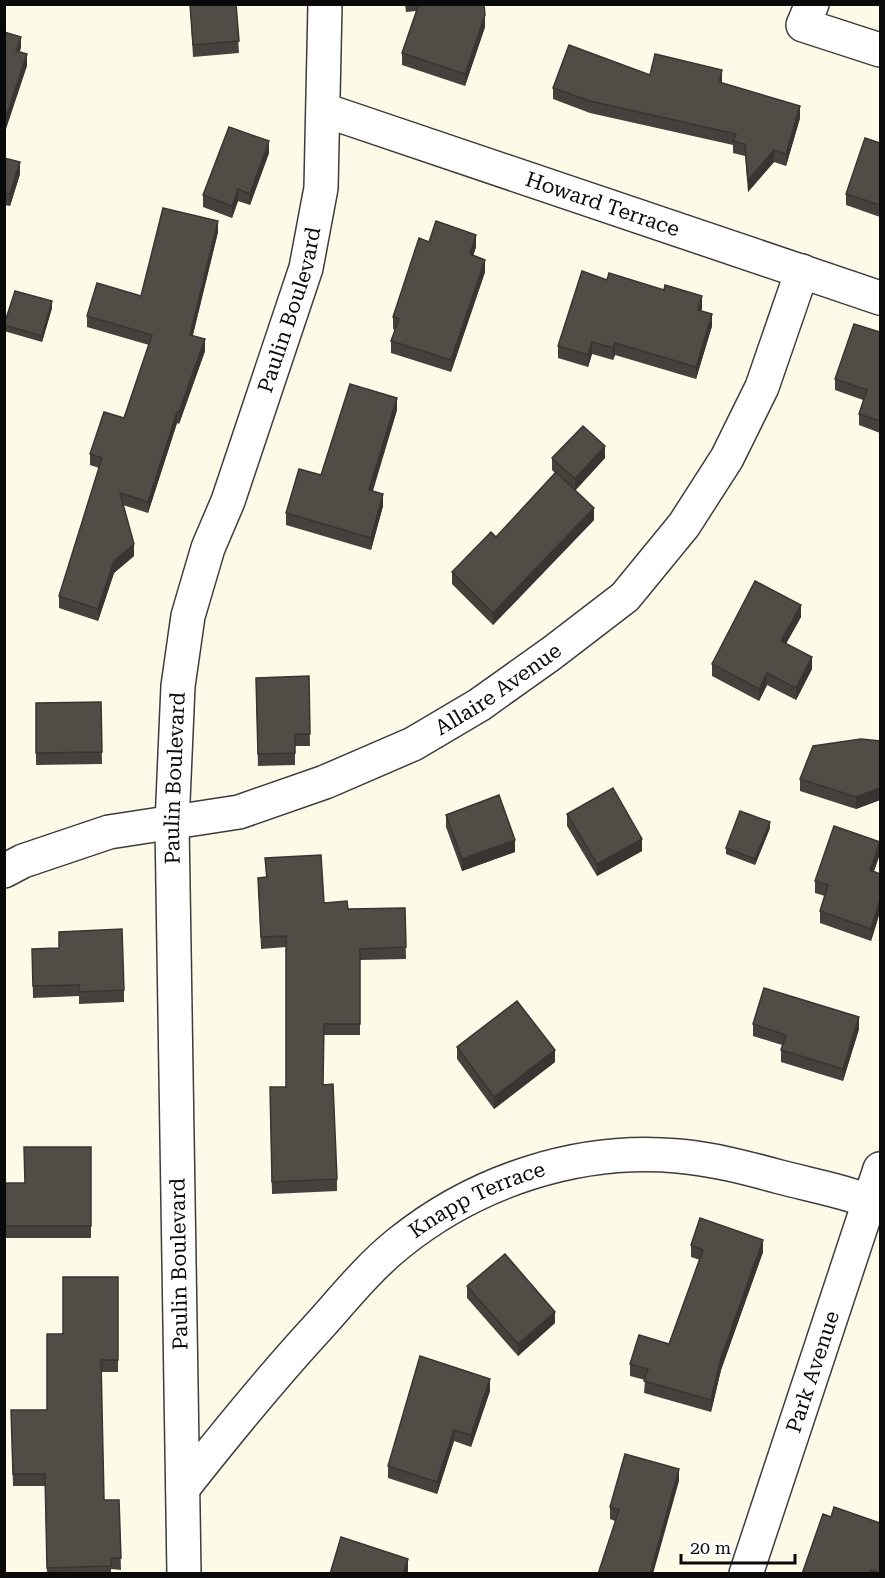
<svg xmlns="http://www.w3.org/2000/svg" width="885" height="1578" font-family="'Roboto Serif',serif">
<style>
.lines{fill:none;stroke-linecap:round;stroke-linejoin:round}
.street-casing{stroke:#3d3d3d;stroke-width:36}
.street{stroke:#fff;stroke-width:33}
.wall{fill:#47413d}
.shaded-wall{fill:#393532}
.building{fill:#524c47;stroke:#393532;stroke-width:1.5}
.labels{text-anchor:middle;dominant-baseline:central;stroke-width:6;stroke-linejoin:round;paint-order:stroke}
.street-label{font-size:21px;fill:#0a0a0a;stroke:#fff}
</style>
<rect width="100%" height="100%" fill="#fefae8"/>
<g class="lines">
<defs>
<g id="street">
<path d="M812,4L803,25L880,50"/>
<path id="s1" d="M324,110L880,298"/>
<path id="s2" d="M4,871L23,861L109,832L239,812L325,782L413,744L479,705L552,653L625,597L684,525L727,458L762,387L802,271"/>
<path id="s3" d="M183,1488C228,1431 271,1378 320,1325C345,1297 369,1267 399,1243C476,1181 578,1147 678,1156C713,1159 747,1168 780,1177C814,1186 849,1192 880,1206"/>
<path id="s4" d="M184,1574L172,824L178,686L188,616L208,548L228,501L306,268L321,188L325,4"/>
<path id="s5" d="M746,1574L880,1169"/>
</g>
</defs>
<use href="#street" class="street-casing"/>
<use href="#street" class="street"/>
</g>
<path class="wall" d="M190,4H236L239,53L193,57Z
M405,4H484L485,27L465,86L402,65V53L416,11L406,12Z
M650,75L721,83L800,118L786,166L774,162L748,192L745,156L733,153V145L590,113L553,99V88Z
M880,143V217L846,205V194Z
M269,153L250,205L238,201L232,218L203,207V195Z
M4,158L20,174L10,206L4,205Z
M218,232L193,335L205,351L179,424L177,423L148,513L123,505L134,556L114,573L98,621L59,608V596L99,468L90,465V454L124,418L149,345L87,327V316L141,296Z
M429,242L476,247L473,255L485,272L451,372L391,353V341L395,330L393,329V317Z
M607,280L702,308L701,311L712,326L696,379L615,355L613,360L592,354L588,367L558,358V346Z
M52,308L42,342L4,331V325Z
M880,332V433L859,425V414L863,400L835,390V379Z
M397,410L373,491L383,506L371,550L286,525V513L321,475Z
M552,458H605L575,490L594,520L493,625L452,584V572L496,537L555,473L552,470Z
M801,617L786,643L812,669L796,700L767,685L759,701L712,676V664Z
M309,676L310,746H295V765L258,766L256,690Z
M101,702L102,764L36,765V703Z
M880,741V800L856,809L800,791V779Z
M567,814L642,851L597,876L567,826Z
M446,815L515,852L462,871L446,827Z
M770,828L755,865L726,854V848Z
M880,854L874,871L880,874V912L871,941L820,923V911L825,896L815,893V881Z
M265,858L324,903L348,909L405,908L406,959L360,960V1035H324L323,1085L337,1179V1191L272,1194L270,1087H286V947L261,949L258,878H266Z
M32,949L124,990V1002L79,1004V996L33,998Z
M753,1024L859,1029L843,1081L781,1062V1050L782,1045L753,1036Z
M457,1047L555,1062L494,1109L457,1059Z
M91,1147V1238H5V1183H24Z
M691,1245L763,1252L721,1370L711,1412L644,1393L645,1380L630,1376V1364L669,1344L700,1260L691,1257Z
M118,1277V1372H101L104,1500H119L121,1570L111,1569V1574H47L45,1486H13L11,1410H47L63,1334Z
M467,1286L555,1323L518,1356L467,1298Z
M490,1391L471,1447L454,1441L437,1494L388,1478V1466Z
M679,1481L615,1521L610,1519V1507Z
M823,1514L880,1574H802Z"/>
<path class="shaded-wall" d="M485,15V27L465,86V74Z
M21,37V48L16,63V51Z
M27,54V66L4,135V123Z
M722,70V82L719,94V82Z
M800,106V118L786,166V154Z
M269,141V153L250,205V194Z
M774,150V162L748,192V180Z
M20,162V174L10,206V194Z
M238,189V201L232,218V206Z
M218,221V232L190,346V335Z
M476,235V247L470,266V254Z
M485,260V272L451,372V360Z
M702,296V308L698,322V310Z
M52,301V308L42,342V336Z
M712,314V326L696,379V367Z
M205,339V351L179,424V412Z
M592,342V354L588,367V355Z
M615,343V355L613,360V348Z
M397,398V410L369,501V490Z
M177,412V423L148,513V502Z
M605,446V458L575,491V479Z
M383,494V506L371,550V538Z
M594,508V520L493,625V613Z
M134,544V556L114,573L98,621V609L114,561Z
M801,605V617L781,653V641Z
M812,657V669L796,700V688Z
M767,673V685L759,701V689Z
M880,788V800L856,809V797Z
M770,822V828L755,865V859Z
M642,839V851L597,876V864Z
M515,840V852L462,871V859Z
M880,842V854L870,882V870Z
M880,900V912L871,941V929Z
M859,1017V1029L843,1081V1069Z
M555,1050V1062L494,1109V1097Z
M763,1240V1252L721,1370L711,1412V1400L721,1358Z
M555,1312V1323L518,1356V1344Z
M490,1379V1391L471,1447V1435Z
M454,1430V1441L437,1494V1482Z
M679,1469V1481L653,1574H650Z
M408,1559V1571L407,1574H403Z"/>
<path class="building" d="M190,4H236L239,41L193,45Z
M419,4H484L485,15L465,74L402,53Z
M4,32L21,37L16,51L27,54L4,123Z
M569,45L650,75L655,54L722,70L719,82L800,106L786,154L774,150L748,180L745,144L733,141L736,134L590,101L553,88Z
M229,127L269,141L250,194L238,189L232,206L203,195Z
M865,138L880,143V205L846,194Z
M4,158L20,162L10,194L4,193Z
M163,208L218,221L190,335L205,339L179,412H177L148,502L120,493L134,544L114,561L98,609L59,596L102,458L90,454L104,412L124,418L152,335L87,316L97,283L141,296Z
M436,221L476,235L470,254L485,260L451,360L391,341L399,319L393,317L419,238L429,242Z
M582,271L607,280L609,273L664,290L665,285L702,296L698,310L712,314L696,367L615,343L613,348L592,342L588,355L558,346Z
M15,291L52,301L42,336L4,325Z
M854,324L880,332V421L859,414L867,390L835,379Z
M350,384L397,398L369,490L383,494L371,538L286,513L299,469L321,475Z
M583,426L605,446L575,479L552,458Z
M556,472L594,508L493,613L452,572L491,532L496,537Z
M755,581L801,605L781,641L812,657L796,688L767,673L759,689L712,664Z
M309,676L310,734H295V753L258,754L256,678Z
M101,702L102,752L36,753V703Z
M861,739L880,741V788L856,797L800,779L813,746Z
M613,788L642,839L597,864L567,814Z
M499,795L515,840L462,859L446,815Z
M740,811L770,822L755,859L726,848Z
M834,826L880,842L870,870L880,874V900L871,929L820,911L828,885L815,881Z
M321,855L324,903L347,901L348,909L405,908L406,947L360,949V1024H324L323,1085L333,1084L337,1179L272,1182L270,1087H286V936L261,937L258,878L267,877L265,858Z
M122,929L124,990L79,992V985L33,986L32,949L59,948V932Z
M764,988L859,1017L843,1069L781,1050L786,1035L753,1024Z
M517,1001L555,1050L494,1097L457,1047Z
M24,1147H91V1226H5V1183H25Z
M700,1218L763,1240L721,1358L711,1400L644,1381L648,1369L630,1364L639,1335L669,1344L703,1250L691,1245Z
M505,1254L555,1312L518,1344L467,1286Z
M63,1277H118V1360H101L104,1500H119L121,1558H111V1566L47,1568L45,1474H13L11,1410H47V1334H63Z
M420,1356L490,1379L471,1435L454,1430L437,1482L388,1466Z
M625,1454L679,1469L650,1574H598L619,1510L610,1507Z
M834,1507L880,1523V1573L871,1570L870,1574H802L823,1514L831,1517Z
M341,1537L408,1559L403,1574H330Z"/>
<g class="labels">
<g class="street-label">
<text stroke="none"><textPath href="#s1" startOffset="294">Howard Terrace</textPath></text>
<text stroke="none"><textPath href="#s4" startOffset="1282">Paulin Boulevard</textPath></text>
<text stroke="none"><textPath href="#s2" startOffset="532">Allaire Avenue</textPath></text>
<text stroke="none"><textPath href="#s4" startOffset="796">Paulin Boulevard</textPath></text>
<text stroke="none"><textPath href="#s3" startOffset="417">Knapp Terrace</textPath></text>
<text transform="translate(179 1264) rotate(-91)">Paulin Boulevard</text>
<text stroke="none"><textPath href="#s5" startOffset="213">Park Avenue</textPath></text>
</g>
</g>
<rect width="885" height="1578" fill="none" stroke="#0a0a0a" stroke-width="12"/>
<path d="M681 1554v9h114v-9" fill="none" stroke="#0a0a0a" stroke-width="3"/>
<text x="690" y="1554" font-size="18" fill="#0a0a0a" stroke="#ffffff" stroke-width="4.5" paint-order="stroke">20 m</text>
</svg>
